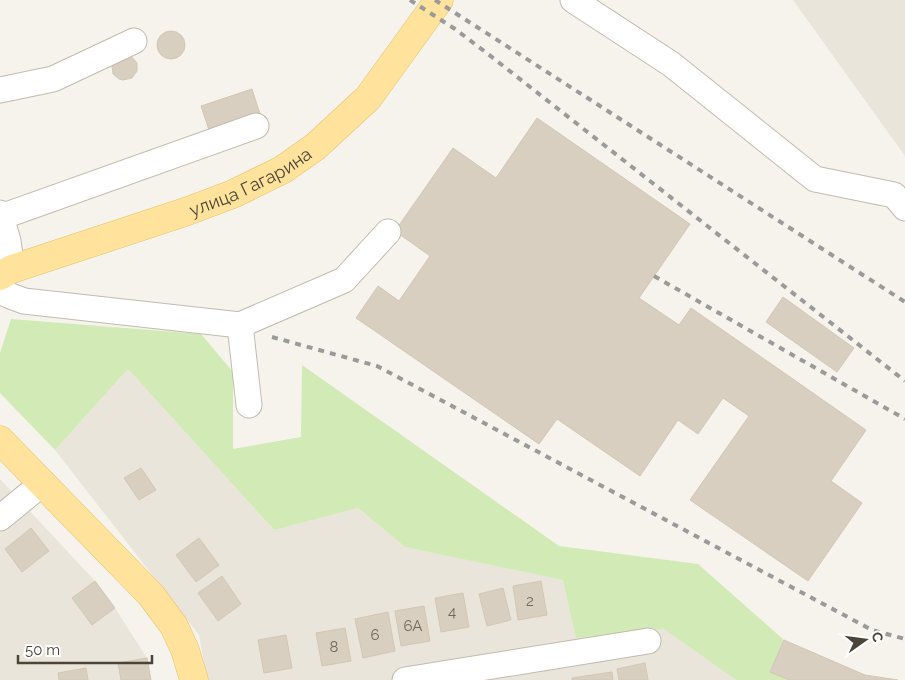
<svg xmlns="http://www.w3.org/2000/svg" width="905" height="680" font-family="Raleway,sans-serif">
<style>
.residential{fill:#eae5da}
.green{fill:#d2eab5}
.building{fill:#d8cfc1;stroke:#d3c7b4}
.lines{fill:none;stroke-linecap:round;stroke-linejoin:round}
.minor-casing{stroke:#c2bbae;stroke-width:27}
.major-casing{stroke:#e6c16a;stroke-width:29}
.minor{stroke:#fff;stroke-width:25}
.major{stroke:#ffe39c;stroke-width:28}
.rail{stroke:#9a9a9a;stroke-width:4;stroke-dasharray:6 6;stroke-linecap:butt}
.labels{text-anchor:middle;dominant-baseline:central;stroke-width:5;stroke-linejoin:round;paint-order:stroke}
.number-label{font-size:15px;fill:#6e675b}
.street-label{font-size:18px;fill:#4b4439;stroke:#fff}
</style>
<rect width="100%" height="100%" fill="#f6f3ec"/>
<path class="residential" d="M793,0H905V156Z
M128,369L274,530L358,508L405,547L564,580L576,638L665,629L736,680H207L199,635L55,450Z
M0,479L95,581L115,608L147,658L151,680H0Z"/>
<path class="green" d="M11,319L201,334L233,372V449L301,437L302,365L559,546L698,564L784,640L770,672L789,680H736L664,629L576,638L563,580L405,547L358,508L274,530L128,369L55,450L0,393V353Z"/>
<path class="building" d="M157 45a14 14 0 1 1 28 0a14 14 0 1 1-28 0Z
M131,56L137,63V71L132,78L123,80L119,79L113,74L112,66L113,62Z
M252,89L260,114L209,130L201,106Z
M537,118L690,224L639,298L679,325L691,308L866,430L831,481L862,503L808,581L690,500L749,416L723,398L698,434L678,420L640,476L557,419L539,444L356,318L378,286L399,301L430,256L395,231L453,148L496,178Z
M783,297L854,348L837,372L766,322Z
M141,468L156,490L139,500L124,478Z
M31,528L49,551L22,572L5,549Z
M199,538L219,565L196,582L176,555Z
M222,576L241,604L218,621L198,593Z
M95,581L115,608L92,625L72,598Z
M541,581L547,615L518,620L513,586Z
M503,588L511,620L487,626L479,594Z
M463,593L469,627L441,632L435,598Z
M424,606L430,641L401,646L395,611Z
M388,612L395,651L363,658L355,619Z
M345,628L351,661L322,666L316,633Z
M286,635L292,668L264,673L258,640Z
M784,640L865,675L898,680H789L770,672Z
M147,658L151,680H121L118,663Z
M645,663L648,680H619L617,669Z
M86,668L88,680H59L58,673Z
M612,672L613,680H572V678Z"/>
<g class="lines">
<defs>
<path id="minor" d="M573,0L671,64L815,179L894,195L905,208
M0,90L53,79L134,41
M0,213L8,241L12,269
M1,217L256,126
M0,291L8,295L24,301L240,325L344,280L388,232
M240,325L249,405
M0,518L43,483
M405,680L648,641"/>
<g id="major">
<path id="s1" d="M0,276L12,269L185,212L233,194L282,170L315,147L368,98L439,0"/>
<path d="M0,440L151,595L174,626L185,650L194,680"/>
</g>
</defs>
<use href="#minor" class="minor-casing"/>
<use href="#major" class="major-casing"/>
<use href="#minor" class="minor"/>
<use href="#major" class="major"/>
<path class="rail" d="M410,0L455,29L488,54L905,381
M435,0L905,302
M654,276L905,419
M272,337L377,366L872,630L905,639"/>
</g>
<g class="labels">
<g class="number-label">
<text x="530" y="601">2</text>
<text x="452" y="612">4</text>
<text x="413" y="626">6А</text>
<text x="375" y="635">6</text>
<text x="334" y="647">8</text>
</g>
<g class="street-label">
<text stroke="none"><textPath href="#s1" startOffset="268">улица Гагарина</textPath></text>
</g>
</g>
<g transform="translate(865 640) rotate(76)" stroke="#ffffff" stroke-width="4" paint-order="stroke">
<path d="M0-4L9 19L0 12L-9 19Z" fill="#4b4439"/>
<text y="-8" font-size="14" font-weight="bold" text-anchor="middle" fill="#4b4439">С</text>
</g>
<path d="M18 655v8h134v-8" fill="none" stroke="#4b4439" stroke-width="2.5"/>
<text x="25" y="655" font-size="15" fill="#4b4439" stroke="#ffffff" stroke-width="4" paint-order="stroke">50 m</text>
</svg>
